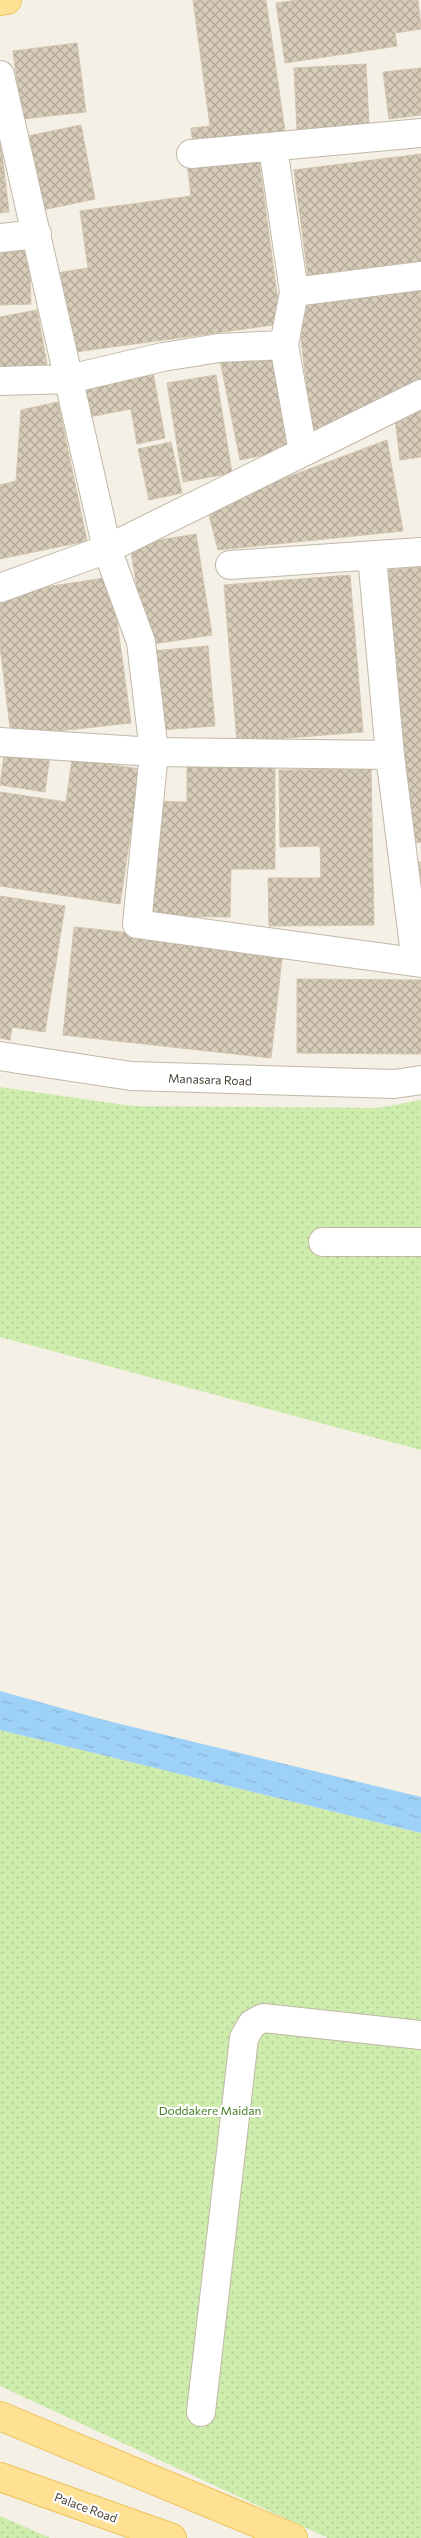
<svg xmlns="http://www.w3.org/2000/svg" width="421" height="2538" font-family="Commissioner,sans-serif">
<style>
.grass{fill:url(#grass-dots)}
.water{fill:url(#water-ripples)}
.building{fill:url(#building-cross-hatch);stroke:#d2c4ad}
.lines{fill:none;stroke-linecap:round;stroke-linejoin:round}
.minor-casing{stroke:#c1b8a7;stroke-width:30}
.major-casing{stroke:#eec35a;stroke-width:30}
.minor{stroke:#fff;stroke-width:28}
.major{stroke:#ffe194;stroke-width:28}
.labels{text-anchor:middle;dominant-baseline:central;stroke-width:4.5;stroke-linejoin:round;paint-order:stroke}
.street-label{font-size:12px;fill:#484034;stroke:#fff}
.park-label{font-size:12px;fill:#457f22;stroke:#fff}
</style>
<defs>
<pattern id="grass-dots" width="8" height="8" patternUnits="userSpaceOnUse" patternTransform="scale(1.25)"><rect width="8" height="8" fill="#ceecab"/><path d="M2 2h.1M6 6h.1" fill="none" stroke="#b2cb94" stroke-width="1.8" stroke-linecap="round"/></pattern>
<pattern id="water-ripples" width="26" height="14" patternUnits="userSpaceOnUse" patternTransform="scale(1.25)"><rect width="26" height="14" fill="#9dd1f7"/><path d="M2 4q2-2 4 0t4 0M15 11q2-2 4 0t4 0" fill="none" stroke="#89b4d4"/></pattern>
<pattern id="building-cross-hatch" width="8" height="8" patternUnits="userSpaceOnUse" patternTransform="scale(1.25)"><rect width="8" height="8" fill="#d7ccba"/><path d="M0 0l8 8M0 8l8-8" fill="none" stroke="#b0a798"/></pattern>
</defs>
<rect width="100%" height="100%" fill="#f4f0e6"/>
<path class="grass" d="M0,1087L132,1106L378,1108L421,1100V1450L0,1337Z
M0,1730L421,1833V2538H328L0,2386Z
M0,2516L50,2538H0Z"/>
<path class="water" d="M0,1691L104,1720L421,1797V1833L0,1730Z"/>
<path class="building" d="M193,0H266L285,131L193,144L191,128L210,126Z
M298,0H418L421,29L395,33L397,46L285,63L276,3Z
M77,43L86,112L22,119L13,51Z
M366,64L369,126L297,130L294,68Z
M421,68V115L389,119L383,72Z
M81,125L95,199L42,210L28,136Z
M0,138L9,212L0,213Z
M258,152L281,324L68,353L57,273L88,268L80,211L191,196L187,162Z
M421,154V262L308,277L294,170Z
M0,247H29L31,304L0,305Z
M421,290V383L313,441L297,305Z
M37,310L47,364L0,372V317Z
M274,350L294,449L240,460L220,360Z
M152,367L165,438L137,444L131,409L83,418L76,381Z
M216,375L232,473L183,482L167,383Z
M58,402L87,541L0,559V485L16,481L21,410Z
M421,406V457L400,460L395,418Z
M387,440L403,531L218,550L207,507Z
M171,442L182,493L149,500L138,449Z
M196,534L212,635L146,645L130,545Z
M421,567V842L413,843L387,570Z
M350,575L363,732L237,742L224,585Z
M111,577L131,723L11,736L0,646V594Z
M208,646L215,726L159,730L152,651Z
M5,748L50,754L45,792L0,785Z
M72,759L140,769L120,904L0,886V792L66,802Z
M187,765L275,766V869H231L230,917L152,916V801L187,802Z
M371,769L374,925L269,926L268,878H321L320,846L280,847L279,770Z
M418,862H421V927Z
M0,896L65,906L45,1032L12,1027L10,1040L0,1038Z
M74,927L283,949L271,1058L63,1035Z
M297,979L421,980V1054L297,1053Z"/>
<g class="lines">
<defs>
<path id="minor" d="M0,75L107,549L141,642L154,752L137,924L421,963
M273,147L294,292L284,345L303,452
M191,154L421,133
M0,238L37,234
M294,292L421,276
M0,381L69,379L163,357L219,348L284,345
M372,556L390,755L416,962
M230,565L421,552
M0,588L107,549L421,394
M0,742L154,752L390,755
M0,1056L131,1076L394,1084L421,1080
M323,1242H421
M201,2412L244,2038L252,2024L263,2018L421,2035"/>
<path id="major" d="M0,1L7,0
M0,2416L293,2538
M0,2477L172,2538"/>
</defs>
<use href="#minor" class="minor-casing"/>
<use href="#major" class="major-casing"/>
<use href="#minor" class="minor"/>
<use href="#major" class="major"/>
</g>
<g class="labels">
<g class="street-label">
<text transform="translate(210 1079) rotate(2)">Manasara Road</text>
<text transform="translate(86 2507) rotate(20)">Palace Road</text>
</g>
<g class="park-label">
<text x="210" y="2110">Doddakere Maidan</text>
</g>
</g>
</svg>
